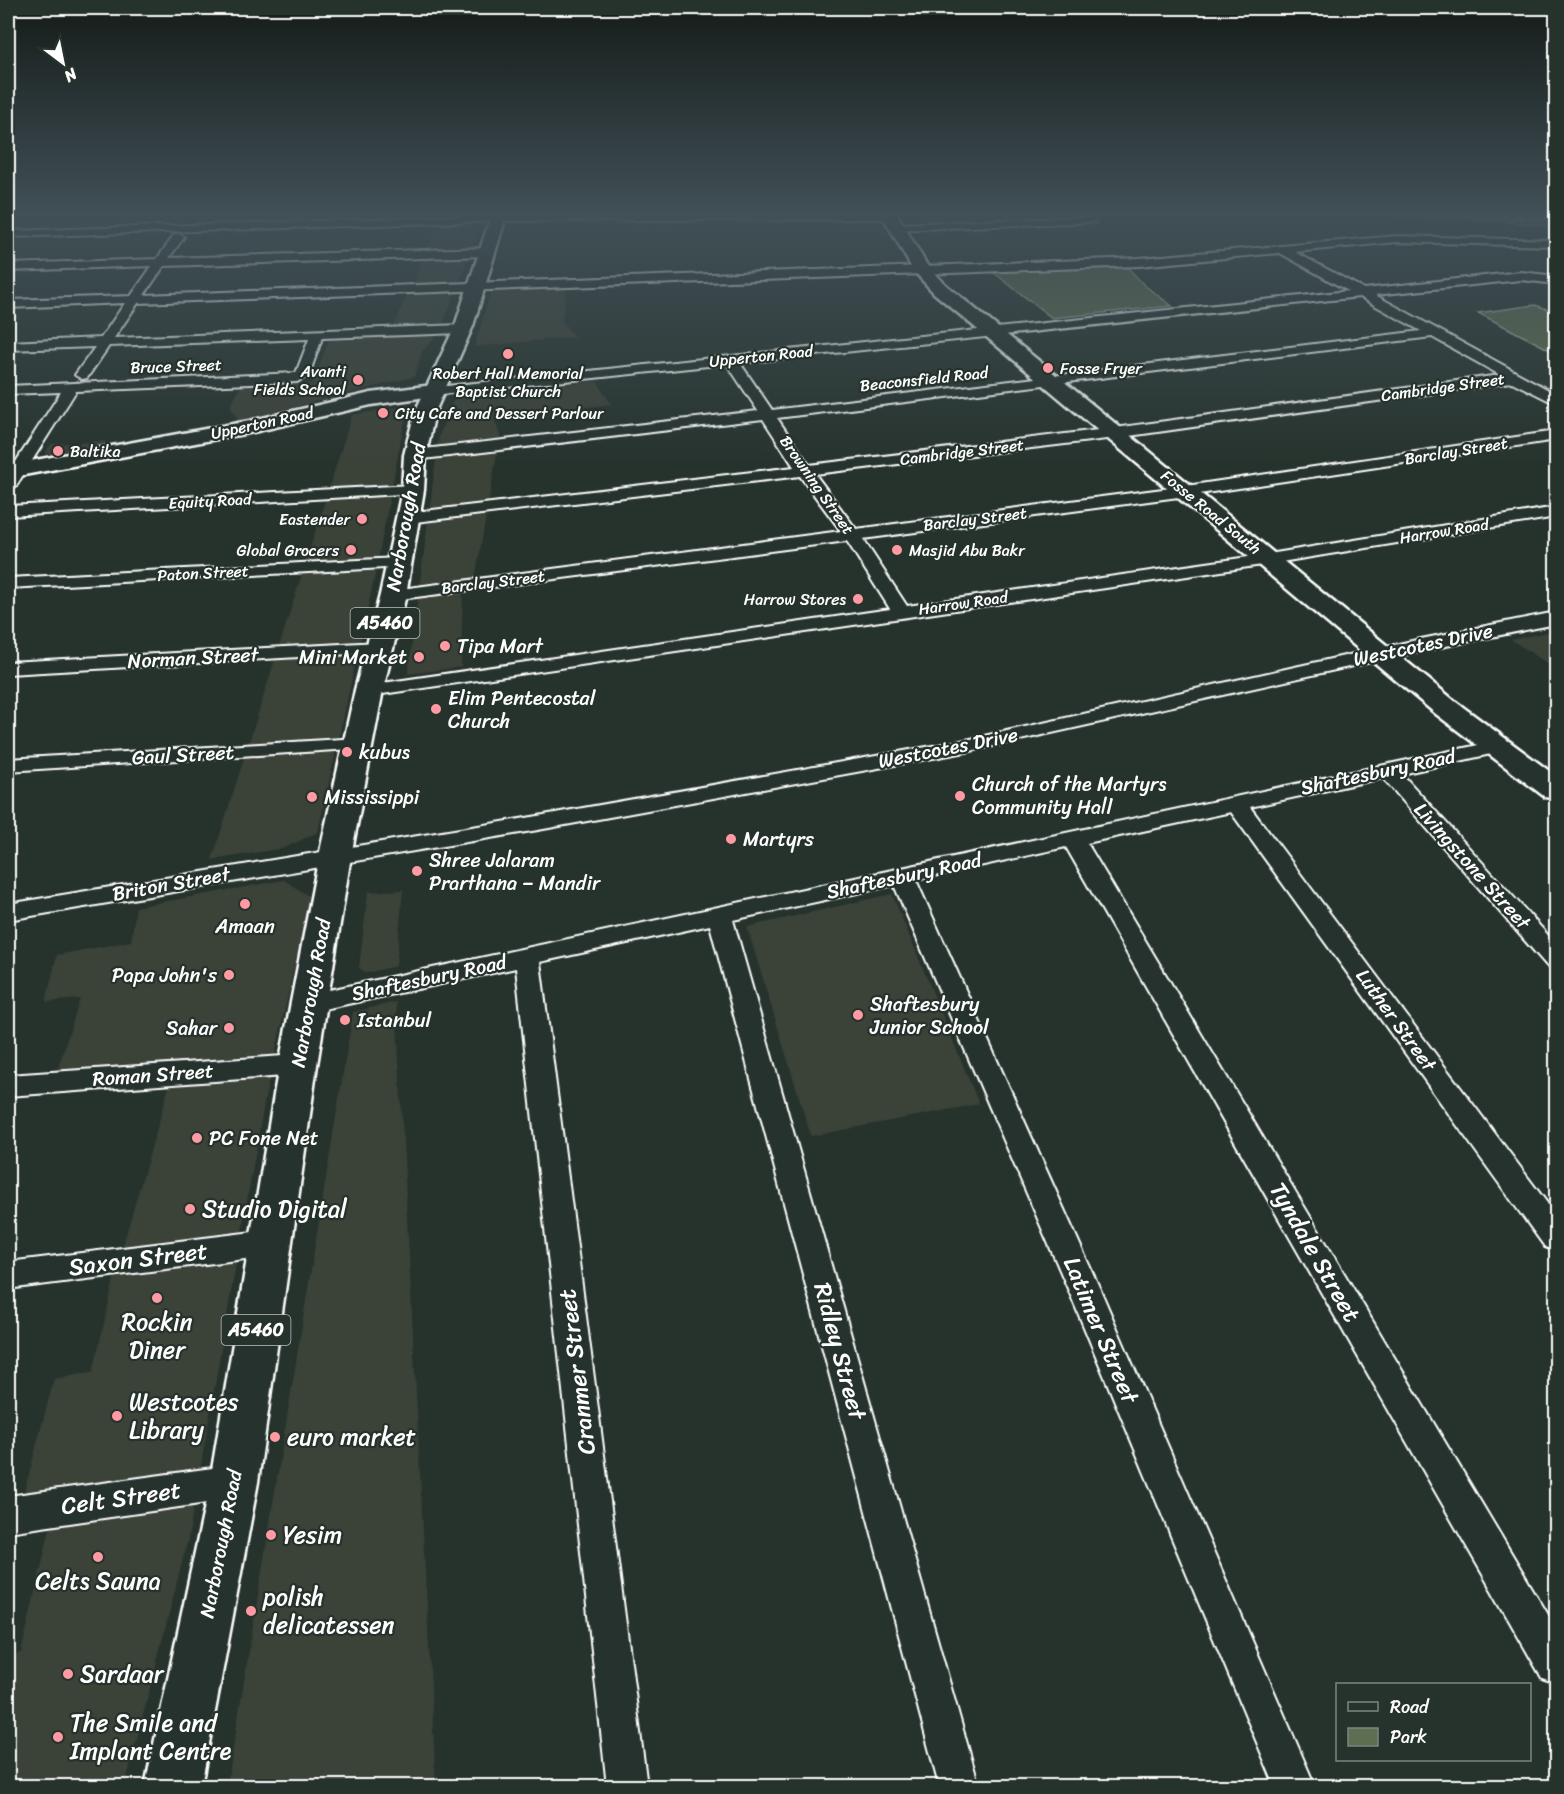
<svg xmlns="http://www.w3.org/2000/svg" width="1564" height="1794" font-family="Sriracha,sans-serif">
<style>
.built{fill:#3b4239}
.green{fill:#5e6e50;stroke:#aeb6a8;stroke-width:1.5}
.lines{fill:none;stroke-linecap:round;stroke-linejoin:round}
.street-casing{stroke:#fff;stroke-width:4}
.secondary-casing{stroke:#fff;stroke-width:5}
.primary-casing{stroke:#fff;stroke-width:5}
.street{fill:#26332d;fill-rule:evenodd}
.secondary{fill:#26332d;fill-rule:evenodd}
.primary{fill:#26332d;fill-rule:evenodd}
.rail-casing{stroke:#fff;stroke-width:4}
.rail{stroke:#26332d;stroke-width:2;stroke-dasharray:7;stroke-linecap:butt}
.poi-dot{fill:#ff9aa2;stroke:#26332d;stroke-width:2}
.labels{text-anchor:middle;dominant-baseline:central;stroke-width:4.5;stroke-linejoin:round;paint-order:stroke}
.far-street-label{font-size:16px;fill:#fff;stroke:#26332d}
.far-poi-label{font-size:16px;fill:#fff;stroke:#26332d;text-anchor:start}
.shield{fill:#26332d;stroke:#bec2c0;stroke-width:1.5}
.shield-label{font-size:18px;font-weight:bold;fill:#fff}
.street-label{font-size:20px;fill:#fff;stroke:#26332d}
.poi-label{font-size:20px;fill:#fff;stroke:#26332d;text-anchor:start}
.near-poi-label{font-size:24px;fill:#fff;stroke:#26332d;text-anchor:start}
.near-street-label{font-size:24px;fill:#fff;stroke:#26332d}
</style>
<rect width="100%" height="100%" fill="#26332d"/>
<filter id="ink" filterUnits="userSpaceOnUse"><feTurbulence type="fractalNoise" baseFrequency=".0167" numOctaves="2"/><feDisplacementMap in="SourceGraphic" scale="12" xChannelSelector="R" yChannelSelector="G"/><feConvolveMatrix kernelMatrix="1 2 1 2 8 2 1 2 1" color-interpolation-filters="sRGB"/></filter>
<g filter="url(#ink)">
<path class="built" d="M442,213H486L443,324L394,326Z
M1394,213L1543,215L1547,220Z
M566,289L562,321L575,337L474,347L491,291Z
M437,335L422,352L414,377L238,421L230,406L241,386L312,384L329,340Z
M597,381L611,404L494,418L500,436L474,585L463,587L461,667L408,674L439,436L452,403L458,395Z
M405,406L409,409L403,429L375,575L318,832L284,848L212,860L352,415Z
M106,441L104,445L51,455L45,453L51,444Z
M1556,630V669L1511,640Z
M284,880L310,897L265,1098L188,1539L125,1786H8V1655L21,1653L55,1507L19,1512L54,1379L93,1372L118,1262L174,1070L54,1081L80,999L46,1002L57,955L131,941L136,907Z
M403,890L396,966L366,973L359,968L368,892Z
M892,894L979,1104L811,1136L747,927Z
M396,1002L436,1786H227L353,1012Z"/>
<path class="green" d="M1318,213H1394L1556,221V227L1469,218Z
M1127,267L1144,285L1172,306L1052,318L993,272Z
M1535,305L1556,312V353L1478,313Z"/>
<g class="lines">
<defs>
<path id="street" d="M893,213L896,216L890,219L498,221L8,237V231L498,215Z
M1091,217L1095,218V222L896,230L890,227L896,224Z
M178,234L184,237L169,258L487,248L493,252L487,256L164,266L144,295L1139,258L1397,236L1556,240V246L1397,242L1295,252L1364,289L1521,272L1556,276V284L1521,280L1375,295L1556,394V404L1512,382L1115,438L815,474L856,529L1186,486L1556,431V440L1186,496L863,539L907,606L1269,554L1556,507V517L1269,564L369,696L362,694L359,690L362,686L890,609L847,541L393,600L387,599L384,595L387,591L393,590L841,531L800,476L407,523L401,522L399,518L407,513L794,467L763,419L415,460L407,455L415,450L758,411L727,364L433,395L428,394L426,391L428,388L1348,291L1280,253L1139,266L138,303L114,338L462,325L469,329L462,333L322,338L309,375L297,382L76,391L16,486L8,491V474L61,392L8,394V386L296,373L309,339L109,346L87,378L82,379L75,375L95,347L8,350V342L101,338L125,303L8,308V300L131,296L152,266L8,271V264L157,259L174,235ZM1360,297L1421,331L772,410L740,363ZM1432,337L1500,375L1115,428L809,465L777,418Z
M413,485L419,487L421,490L419,493L8,516V506Z
M398,558L407,563L404,567L8,588V578Z
M1556,612V624L1421,651L966,752L538,830L8,920V904L538,816L966,740L1421,639Z
M379,642L386,644L389,648L386,652L8,674V662Z
M359,738L366,740L370,744L366,748L8,771V759Z
M1497,741L1504,743L1508,747L1504,751L1402,774L1556,944V969L1547,966L1383,778L1250,807L1556,1215V1251L1545,1247L1231,812L1087,843L1556,1628V1683L1542,1678L1066,847L916,880L1103,1296L1315,1786H1275L1071,1296L894,885L733,920L979,1786H939L710,925L540,962L647,1786H607L516,968L310,1012L301,1010L297,1003L301,996Z
M298,1055L308,1058L312,1065L308,1072L298,1075L8,1096V1075Z
M269,1230L280,1234L284,1243L280,1252L269,1256L8,1289V1262Z
M234,1465L246,1470L252,1482L246,1494L234,1499L8,1532V1496Z"/>
<path id="secondary" d="M881,213H896L928,267L946,285L1456,702L1556,776V799L1545,797L1436,714L934,293L913,270Z
M433,385L440,387L443,391L440,395L371,405L249,433L8,478V465L249,421L371,393Z"/>
<path id="primary" d="M492,213H507L473,326L435,412L426,455L424,490L406,595L383,690L351,856L317,1065L258,1482L201,1786H145L210,1482L279,1065L319,856L355,690L380,595L402,490L404,455L415,412L455,326Z"/>
</defs>
<use href="#street" class="street-casing"/>
<use href="#secondary" class="secondary-casing"/>
<use href="#primary" class="primary-casing"/>
<use href="#street" class="street"/>
<use href="#secondary" class="secondary"/>
<use href="#primary" class="primary"/>
<defs>
<path id="rail" d="M1452,213L1556,218"/>
</defs>
<use href="#rail" class="rail-casing"/>
<use href="#rail" class="rail"/>
</g>
</g>
<linearGradient id="sky" x2="0" y2="1"><stop stop-color="#151c19"/><stop offset="0.46" stop-color="#415057"/><stop offset="1" stop-color="#415057" stop-opacity="0"/></linearGradient>
<rect width="1564" height="465" fill="url(#sky)"/>
<g class="poi-dot">
<circle cx="508" cy="354" r="6"/>
<circle cx="1048" cy="368" r="6"/>
<circle cx="358" cy="380" r="6"/>
<circle cx="383" cy="413" r="6"/>
<circle cx="58" cy="451" r="6"/>
<circle cx="362" cy="519" r="6"/>
<circle cx="351" cy="550" r="6"/>
<circle cx="897" cy="550" r="6"/>
<circle cx="858" cy="599" r="6"/>
<circle cx="445" cy="646" r="6"/>
<circle cx="419" cy="657" r="6"/>
<circle cx="436" cy="709" r="6"/>
<circle cx="347" cy="752" r="6"/>
<circle cx="960" cy="796" r="6"/>
<circle cx="312" cy="797" r="6"/>
<circle cx="731" cy="839" r="6"/>
<circle cx="417" cy="871" r="6"/>
<circle cx="245" cy="904" r="6"/>
<circle cx="229" cy="975" r="6"/>
<circle cx="858" cy="1015" r="6"/>
<circle cx="345" cy="1020" r="6"/>
<circle cx="229" cy="1028" r="6"/>
<circle cx="197" cy="1138" r="6"/>
<circle cx="190" cy="1209" r="6"/>
<circle cx="157" cy="1298" r="6"/>
<circle cx="117" cy="1416" r="6"/>
<circle cx="275" cy="1437" r="6"/>
<circle cx="271" cy="1535" r="6"/>
<circle cx="98" cy="1557" r="6"/>
<circle cx="251" cy="1611" r="6"/>
<circle cx="68" cy="1674" r="6"/>
<circle cx="58" cy="1737" r="6"/>
</g>
<g class="labels">
<g class="far-street-label">
<text transform="translate(761 356) rotate(-6)">Upperton Road</text>
<text transform="translate(176 366) rotate(-2)">Bruce Street</text>
<text transform="translate(924 379) rotate(-6)">Beaconsfield Road</text>
<text transform="translate(1443 387) rotate(-8)">Cambridge Street</text>
<text transform="translate(262 423) rotate(-12)">Upperton Road</text>
<text transform="translate(1456 451) rotate(-9)">Barclay Street</text>
<text transform="translate(962 452) rotate(-7)">Cambridge Street</text>
<text transform="translate(817 485) rotate(55)">Browning Street</text>
<text transform="translate(210 501) rotate(-3)">Equity Road</text>
<text transform="translate(1211 512) rotate(39)">Fosse Road South</text>
<text transform="translate(975 519) rotate(-7)">Barclay Street</text>
<text transform="translate(1444 531) rotate(-9)">Harrow Road</text>
<text transform="translate(203 573) rotate(-3)">Paton Street</text>
<text transform="translate(493 582) rotate(-7)">Barclay Street</text>
<text transform="translate(963 603) rotate(-8)">Harrow Road</text>
</g>
<g class="far-poi-label">
<text x="1060" y="368">Fosse Fryer</text>
<text x="346" y="371" text-anchor="end">Avanti<tspan x="346" dy="18">Fields School</tspan></text>
<text x="508" y="373" text-anchor="middle">Robert Hall Memorial<tspan x="508" dy="18">Baptist Church</tspan></text>
<text x="395" y="413">City Cafe and Dessert Parlour</text>
<text x="70" y="451">Baltika</text>
<text x="350" y="519" text-anchor="end">Eastender</text>
<text x="339" y="550" text-anchor="end">Global Grocers</text>
<text x="909" y="550">Masjid Abu Bakr</text>
<text x="846" y="599" text-anchor="end">Harrow Stores</text>
</g>
<g class="shield">
<rect x="350.5" y="608" width="69" height="30" rx="4.5"/>
<rect x="221.5" y="1315" width="69" height="30" rx="4.5"/>
</g>
<g class="shield-label">
<text x="385" y="623">A5460</text>
<text x="256" y="1330">A5460</text>
</g>
<g class="street-label">
<text transform="translate(406 517) rotate(-80)">Narborough Road</text>
<text transform="translate(1423 645) rotate(-12)">Westcotes Drive</text>
<text transform="translate(193 658) rotate(-3)">Norman Street</text>
<text transform="translate(948 748) rotate(-11)">Westcotes Drive</text>
<text transform="translate(183 755) rotate(-3)">Gaul Street</text>
<text transform="translate(1378 772) rotate(-12)">Shaftesbury Road</text>
<text transform="translate(1472 866) rotate(48)">Livingstone Street</text>
<text transform="translate(904 876) rotate(-12)">Shaftesbury Road</text>
<text transform="translate(171 884) rotate(-10)">Briton Street</text>
<text transform="translate(429 978) rotate(-12)">Shaftesbury Road</text>
<text transform="translate(311 993) rotate(-80)">Narborough Road</text>
<text transform="translate(1396 1020) rotate(54)">Luther Street</text>
<text transform="translate(153 1075) rotate(-4)">Roman Street</text>
<text transform="translate(221 1544) rotate(-79)">Narborough Road</text>
</g>
<g class="poi-label">
<text x="457" y="646">Tipa Mart</text>
<text x="407" y="657" text-anchor="end">Mini Market</text>
<text x="448" y="698">Elim Pentecostal<tspan x="448" dy="23">Church</tspan></text>
<text x="359" y="752">kubus</text>
<text x="972" y="784">Church of the Martyrs<tspan x="972" dy="23">Community Hall</tspan></text>
<text x="324" y="797">Mississippi</text>
<text x="743" y="839">Martyrs</text>
<text x="429" y="860">Shree Jalaram<tspan x="429" dy="23">Prarthana – Mandir</tspan></text>
<text x="245" y="926" text-anchor="middle">Amaan</text>
<text x="217" y="975" text-anchor="end">Papa John's</text>
<text x="870" y="1004">Shaftesbury<tspan x="870" dy="23">Junior School</tspan></text>
<text x="357" y="1020">Istanbul</text>
<text x="217" y="1028" text-anchor="end">Sahar</text>
<text x="209" y="1138">PC Fone Net</text>
</g>
<g class="near-poi-label">
<text x="202" y="1209">Studio Digital</text>
<text x="157" y="1322" text-anchor="middle">Rockin<tspan x="157" dy="28">Diner</tspan></text>
<text x="129" y="1402">Westcotes<tspan x="129" dy="28">Library</tspan></text>
<text x="287" y="1437">euro market</text>
<text x="283" y="1535">Yesim</text>
<text x="98" y="1581" text-anchor="middle">Celts Sauna</text>
<text x="263" y="1597">polish<tspan x="263" dy="28">delicatessen</tspan></text>
<text x="80" y="1674">Sardaar</text>
<text x="70" y="1723">The Smile and<tspan x="70" dy="28">Implant Centre</tspan></text>
</g>
<g class="near-street-label">
<text transform="translate(1315 1252) rotate(60)">Tyndale Street</text>
<text transform="translate(138 1259) rotate(-7)">Saxon Street</text>
<text transform="translate(1101 1330) rotate(67)">Latimer Street</text>
<text transform="translate(840 1351) rotate(75)">Ridley Street</text>
<text transform="translate(577 1372) rotate(-97)">Cranmer Street</text>
<text transform="translate(121 1498) rotate(-8)">Celt Street</text>
</g>
</g>
<rect width="1564" height="1794" fill="none" stroke="#26332d" stroke-width="30"/>
<rect x="15" y="15" width="1534" height="1764" fill="none" stroke="#fff" stroke-width="2" filter="url(#ink)"/>
<rect x="1336" y="1683" width="195" height="78" fill="#26332d" stroke="#7d8581" stroke-width="1.5"/>
<rect x="1348" y="1702" width="30" height="9" fill="#26332d" stroke="#7d8581" stroke-width="1.5"/>
<text x="1390" y="1713" font-size="18" fill="#ffffff">Road</text>
<rect x="1348" y="1728" width="30" height="18" fill="#5e6e50" stroke="#7d8581" stroke-width="1.5"/>
<text x="1390" y="1743" font-size="18" fill="#ffffff">Park</text>
<g transform="translate(63 63) rotate(148)" stroke="#26332d" stroke-width="4.5" paint-order="stroke">
<path d="M0-4.5L10 22L0 15L-10 22Z" fill="#ffffff"/>
<text y="-9" font-size="16" font-weight="bold" text-anchor="middle" fill="#ffffff">N</text>
</g>
</svg>
